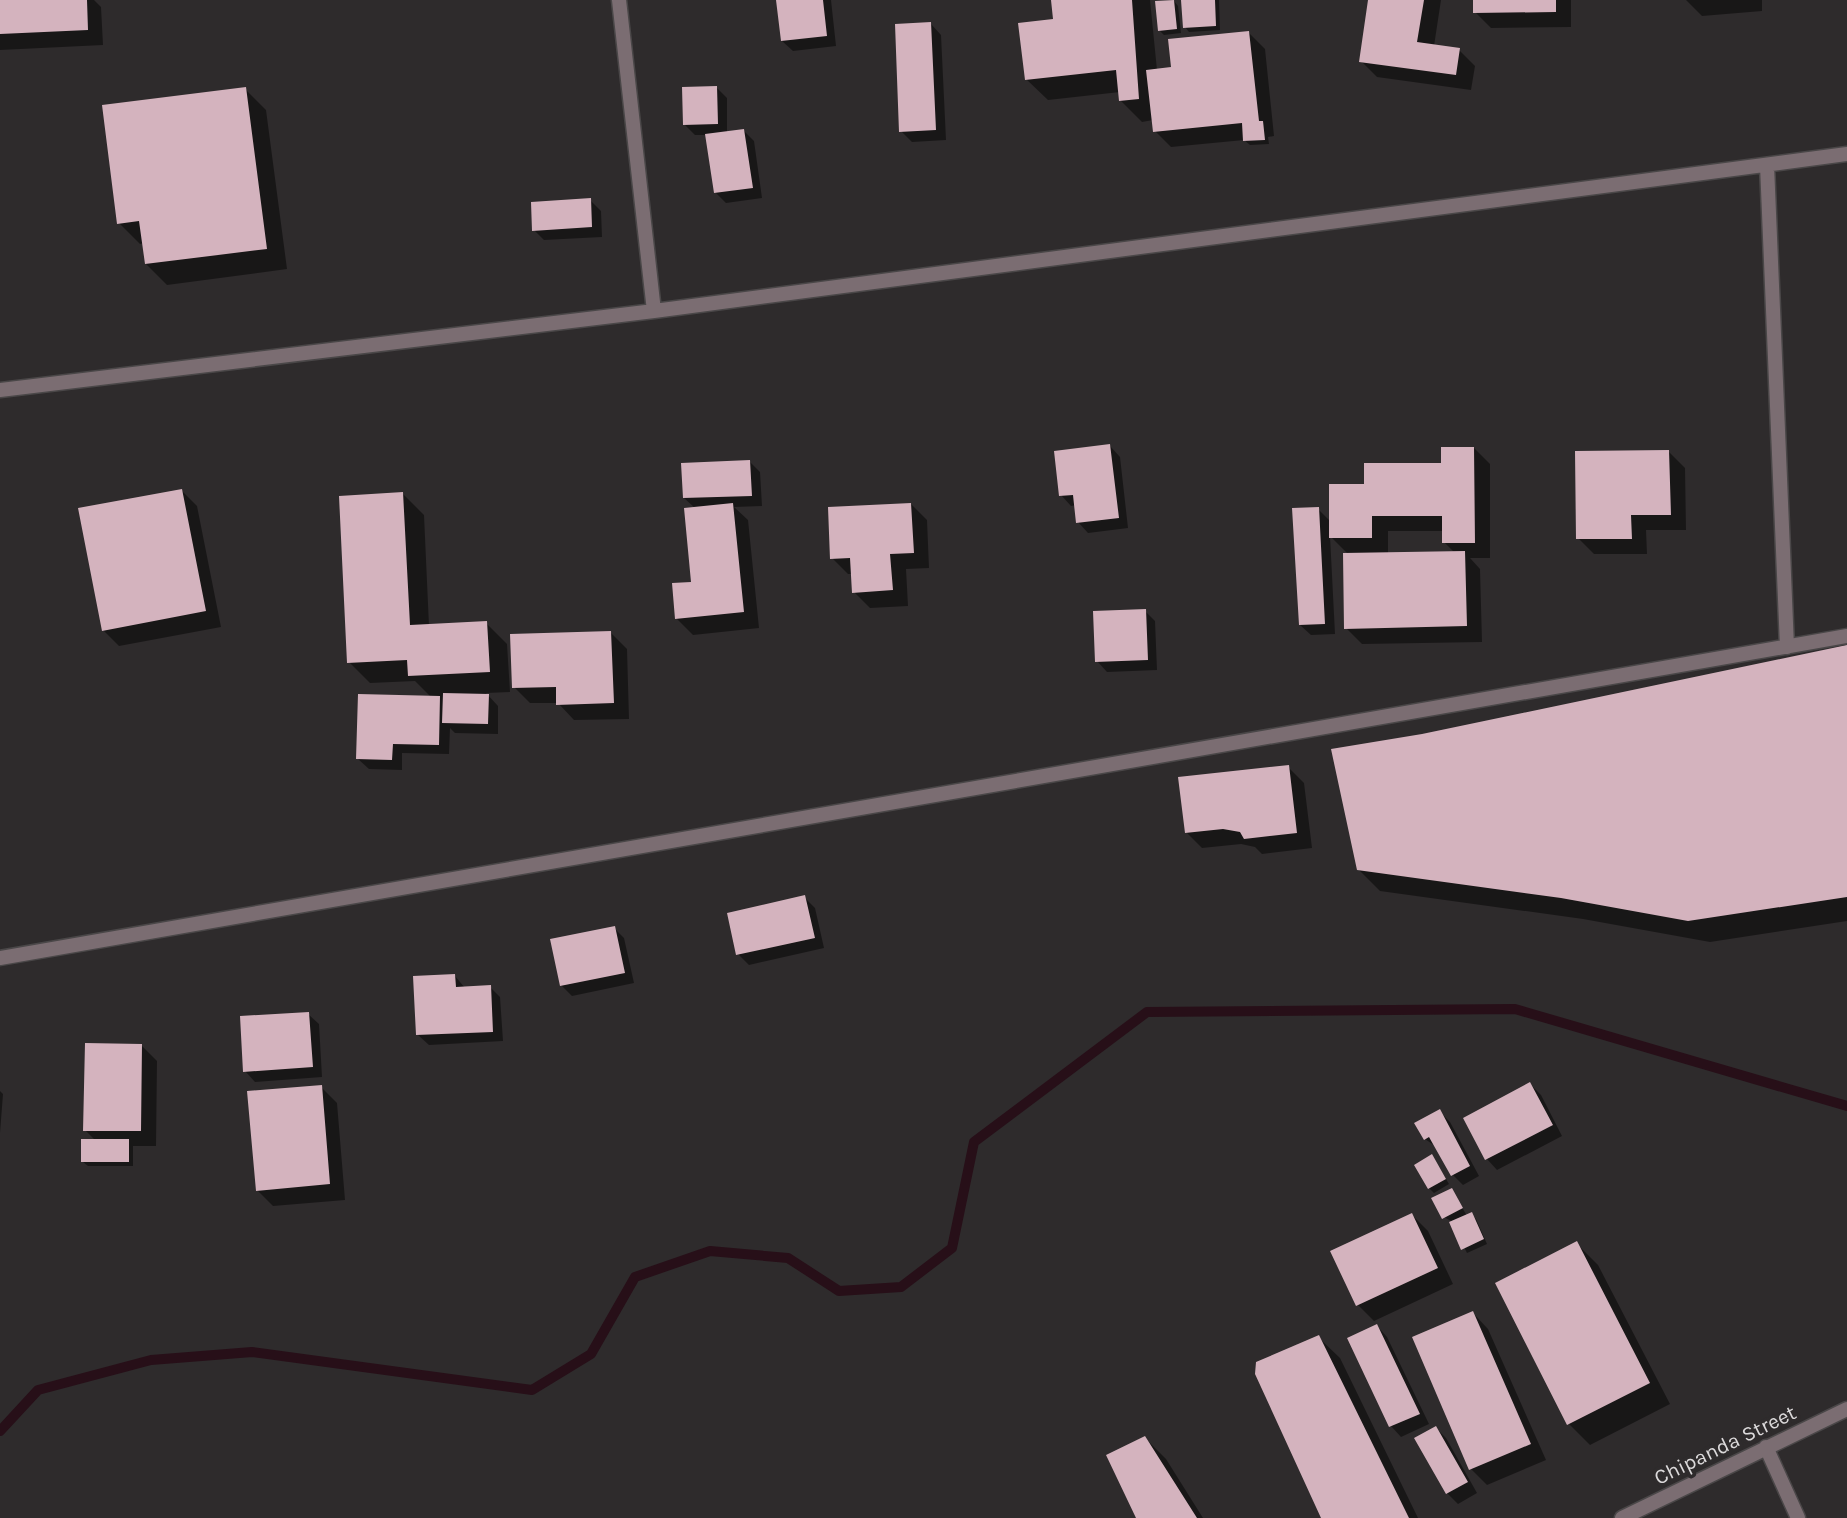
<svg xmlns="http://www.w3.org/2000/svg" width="1847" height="1518" font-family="Karla,sans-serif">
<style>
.shadow{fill:#0007;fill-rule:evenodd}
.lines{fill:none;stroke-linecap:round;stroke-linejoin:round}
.stream{stroke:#270f18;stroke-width:10}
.building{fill:#d4b3be}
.minor-casing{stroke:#4a4748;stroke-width:17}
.minor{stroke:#7b6d72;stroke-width:14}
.labels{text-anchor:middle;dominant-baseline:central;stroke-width:7;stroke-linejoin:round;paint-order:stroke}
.street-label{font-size:21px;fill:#dbd9da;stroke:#2e2b2c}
</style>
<rect width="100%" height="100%" fill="#2e2b2c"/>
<path class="shadow" d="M0,0H94L101,7L103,45L0,50Z
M778,0H831L836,46L793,51L782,41Z
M1053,0H1150L1157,70L1173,69L1249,33L1265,49L1274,136L1268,137L1269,144L1250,145L1244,140L1171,147L1155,131L1153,120L1142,122L1121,101L1120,92L1048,100L1026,79L1055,21Z
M1183,0H1219L1220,30L1189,32L1185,27Z
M1370,0H1441L1434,46L1459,50L1475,66L1471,90L1377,77L1361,61Z
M1475,0H1571V27L1491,28L1475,12Z
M1686,0H1762V11L1702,16Z
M1174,1L1178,6L1181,33L1164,35L1159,30Z
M931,24L941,35L946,140L912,142L901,131Z
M716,87L727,98V133L744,131L754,141L762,198L726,203L715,192L707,135H695L685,125Z
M245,89L266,110L287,269L167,285L146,264L144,243L140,244L119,223Z
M590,200L601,211L602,237L544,240L534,230Z
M1110,446L1120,457L1128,528L1088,533L1078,522L1076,505L1071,506L1061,495Z
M1474,448L1490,464V558H1470L1480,569L1482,642L1362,644L1346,628L1349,555L1330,536L1335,634L1311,635L1300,625L1318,509L1331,522L1366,485L1443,465ZM1388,531H1444V542L1455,553L1388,554Z
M1669,452L1685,468L1686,530H1646L1647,554H1594L1578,538Z
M750,462L760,472L762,506L734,507L748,520L759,628L693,635L677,619L693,583L695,508L684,498Z
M181,490L197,506L221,627L119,646L103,630Z
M403,494L424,515L429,626L486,623L507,644L510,692L486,693L498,706V734L455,733L450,728L449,754L402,753V770L369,769L358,759L431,697L415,681L370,683L349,662Z
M911,504L927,520L929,568L906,569L908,606L870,608L854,592L853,574H848L832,558Z
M1145,611L1155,621L1157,670L1107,672L1097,661Z
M611,633L627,649L629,719L574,720L558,703H530L514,687Z
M1847,647V921L1710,942L1583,919L1380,891L1358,869L1422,736Z
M1288,767L1304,783L1312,848L1262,854L1255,847L1241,844L1202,848L1186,832Z
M804,897L815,908L824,948L749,965L738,954Z
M614,928L624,938L634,983L572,996L561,985Z
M455,976L465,988L490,987L500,997L503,1041L429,1045L418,1035Z
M308,1014L319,1024L322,1077L255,1082L245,1071Z
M141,1045L157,1061L156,1146H133V1166H88L83,1162L96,1141L85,1130Z
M1530,1084L1541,1095L1562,1136L1497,1170L1487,1159L1465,1118Z
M321,1087L337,1103L345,1200L273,1206L257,1190Z
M0,1091L3,1094L0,1133Z
M1439,1111L1450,1122L1479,1176L1463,1185L1453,1175L1438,1148L1425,1139Z
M1432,1156L1449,1184L1434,1193L1429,1188Z
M1452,1190L1467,1216L1471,1214L1476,1219L1487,1244L1467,1253L1451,1221L1444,1217Z
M1412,1215L1428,1231L1453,1284L1374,1321L1358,1305L1333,1252Z
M1577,1244L1598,1265L1670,1404L1590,1445L1569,1424Z
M1473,1313L1488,1329L1546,1460L1487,1485L1471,1469L1414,1338Z
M1377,1326L1387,1337L1429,1424L1401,1437L1391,1426L1350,1339Z
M1318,1337L1340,1358L1418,1518H1323Z
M1436,1428L1446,1438L1477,1493L1458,1504L1447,1493L1417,1439Z
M1145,1438L1166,1459L1203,1518H1138Z"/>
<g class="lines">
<path class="stream" d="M0,1431L38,1390L151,1360L252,1352L532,1390L591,1354L635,1277L710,1251L788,1258L839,1291L901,1287L952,1248L974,1142L1147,1012L1515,1009L1847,1106"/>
</g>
<path class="building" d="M0,0H87L88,30L0,34Z
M776,0H823L827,36L781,41Z
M1051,0H1132L1139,99L1119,101L1116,70L1025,80L1018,23L1053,19Z
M1174,0L1177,29L1158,31L1155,1Z
M1181,0H1215L1216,26L1183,28Z
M1368,0H1424L1417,42L1460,48L1456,75L1359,62Z
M1473,0H1556V12L1473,13Z
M931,22L936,130L899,132L895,24Z
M1249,31L1259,121H1263L1265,140L1243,141L1242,123L1153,132L1146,70L1171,67L1168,39Z
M717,86L718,124L683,125L682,87Z
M246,87L267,249L145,264L139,221L117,224L102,105Z
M744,129L753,188L714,193L705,134Z
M591,198L592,227L532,231L531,202Z
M1110,444L1119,518L1076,523L1073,495L1059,496L1054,451Z
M1441,447H1474L1475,543H1442V516H1372V538H1329V484H1364V463H1441Z
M1669,450L1671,515H1631L1632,539H1576L1575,451Z
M750,460L752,496L683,498L681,463Z
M182,489L206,611L102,631L78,508Z
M403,492L410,625L487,621L490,672L408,676L407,660L347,663L339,496Z
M733,503L744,612L675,619L672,583L691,582L684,508Z
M911,503L914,553L890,554L893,590L852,593L850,558L830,559L828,507Z
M1319,507L1325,624L1299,625L1292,508Z
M1465,551L1467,626L1344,629L1343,553Z
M1146,609L1148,660L1095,662L1093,611Z
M611,631L614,703L556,705V687L512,688L510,634Z
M1847,645V897L1688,921L1561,898L1357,870L1331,749L1422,734Z
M443,693L489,694L488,724L442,723Z
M358,694L440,696L439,745L393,744L392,760L356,759Z
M1289,765L1297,833L1244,839L1240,832L1223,829L1185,833L1178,777Z
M805,895L815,938L736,955L727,913Z
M615,926L625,973L560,986L550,939Z
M455,974L456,987L491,985L493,1032L416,1035L413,976Z
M309,1012L313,1067L243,1072L240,1016Z
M85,1043L142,1044L141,1131H83Z
M1530,1082L1553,1125L1485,1160L1463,1118Z
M322,1085L330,1184L256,1191L247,1091Z
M1440,1109L1470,1166L1451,1176L1429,1137L1424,1140L1414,1123Z
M81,1139H129V1162H81Z
M1432,1154L1446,1179L1428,1189L1414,1165Z
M1452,1188L1463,1208L1442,1219L1431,1198Z
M1472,1212L1484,1239L1461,1250L1449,1222Z
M1412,1213L1438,1268L1356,1306L1330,1251Z
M1577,1241L1650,1383L1567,1425L1495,1283Z
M1473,1311L1531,1444L1469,1470L1412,1337Z
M1377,1324L1420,1414L1389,1427L1347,1338Z
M1319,1335L1409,1518H1321L1255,1374L1256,1362Z
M1436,1426L1468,1482L1446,1494L1414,1438Z
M1145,1436L1197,1518H1136L1106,1455Z"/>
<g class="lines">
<defs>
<path id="minor" d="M619,0L654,311
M1767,165L1787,647
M0,390L654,311L1847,154
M0,958L1847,636
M1766,1447L1798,1518
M1622,1518L1847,1409"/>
</defs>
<use href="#minor" class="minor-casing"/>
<use href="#minor" class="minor"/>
</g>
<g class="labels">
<g class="street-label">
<text transform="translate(1725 1445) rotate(-26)">Chipanda Street</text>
</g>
</g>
</svg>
